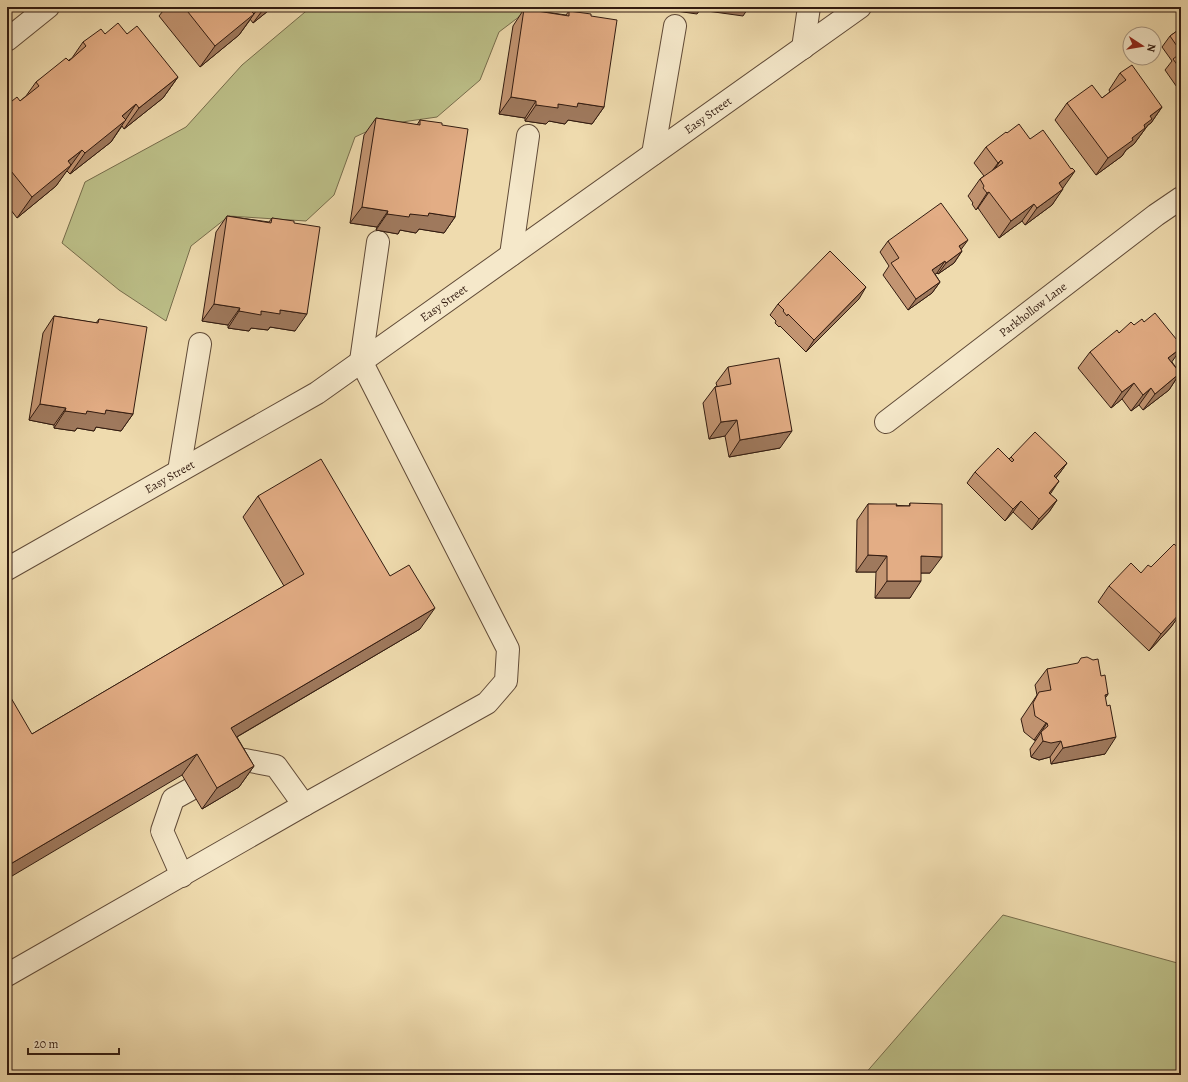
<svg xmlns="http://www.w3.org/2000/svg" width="1188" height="1082" font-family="Alegreya,serif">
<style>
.green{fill:#bcbf88;stroke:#776d4c}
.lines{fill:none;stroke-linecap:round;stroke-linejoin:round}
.minor-casing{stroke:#614b38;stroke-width:24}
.minor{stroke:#f5e8ca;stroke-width:22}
.wall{fill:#c39572;stroke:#321b10}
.shaded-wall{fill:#9f795d;stroke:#321b10}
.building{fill:#e3ad85;stroke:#321b10}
.labels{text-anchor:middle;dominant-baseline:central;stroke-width:3.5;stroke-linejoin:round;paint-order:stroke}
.street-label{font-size:12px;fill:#321b10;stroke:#f5e8ca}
</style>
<rect width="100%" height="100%" fill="#efdbae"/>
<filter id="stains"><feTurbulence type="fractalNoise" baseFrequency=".005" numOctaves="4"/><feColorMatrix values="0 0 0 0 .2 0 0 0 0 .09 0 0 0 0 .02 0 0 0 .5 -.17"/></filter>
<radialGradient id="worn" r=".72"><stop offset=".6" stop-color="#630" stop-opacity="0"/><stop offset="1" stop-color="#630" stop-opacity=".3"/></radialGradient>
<path class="green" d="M311,7H532L499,32L480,80L437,117L381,125L355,137L334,195L306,221L229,216L191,246L166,321L119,290L62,243L85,182L186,127L242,65Z
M1003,915L1181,964V1075H864Z"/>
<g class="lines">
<defs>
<g id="minor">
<path d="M7,40L48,7"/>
<path d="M803,48L809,7"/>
<path d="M653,154L675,26"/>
<path d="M511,255L528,136"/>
<path id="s1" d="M886,422L1156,215L1181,198"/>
<path d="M179,471L200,344"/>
<path id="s2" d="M7,569L317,393L860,7"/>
<path d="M227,767L245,760L276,766L304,805"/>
<path d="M182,876L162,831L173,799L191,789"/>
<path d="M7,975L304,805L487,703L506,681L508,649L361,361L378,242"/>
</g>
</defs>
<use href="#minor" class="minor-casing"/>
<use href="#minor" class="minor"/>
</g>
<path class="wall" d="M166,7H273L253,23L250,19V20L239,35L200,67L159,16Z
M524,9L566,15L569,11L591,16L604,107L592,124L568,120L565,124L549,121L546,124L525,121V118L499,114L513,26Z
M1181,28V93L1165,70L1172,61L1162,47L1170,36Z
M105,34H127L178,77L163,98L124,129L122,126L111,142L70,174L67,171L65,173L56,186L17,218L7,205V105L20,101L26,96L36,82L72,58L83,42Z
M1120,73L1162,107L1151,123L1148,125L1134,144L1126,150L1122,156L1096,175L1055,120L1067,103L1102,98L1110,92L1109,90Z
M376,118L417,125L420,120L442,125L455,217L444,233L419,229L416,233L400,230L398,234L376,230L377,227L350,223L364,135Z
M986,147L1063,188L1052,205L1025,225L1022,221L999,238L978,208L976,210L972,204L973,203L968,196L980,179L984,176L974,163Z
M227,216L269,222L272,218L294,223L295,331L270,327L268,330L251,328L249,331L228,328V325L202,321L216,232Z
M888,241L961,250L962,251L954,263L938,274L937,273L935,274L940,282L932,293L908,310L883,275L889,266L880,252Z
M859,299L806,352L780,326L779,327L775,323L776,321L770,315L778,304Z
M54,316L96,323L99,319L133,414L121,431L96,427L94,431L77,428L75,431L54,428V425L29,420L43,333Z
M1134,325L1172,362L1180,373L1169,390L1143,410L1139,405L1131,411L1122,399L1111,408L1078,368L1090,352L1119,333Z
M728,367L780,448L729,457L725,436L709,439L703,403L715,387L717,386L716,383Z
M1011,457L1067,463L1059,474L1056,478L1051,493L1050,494L1057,500L1049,512L1032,530L1013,512L1005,521L967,483L975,472L1009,459Z
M258,496L420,629L237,737L254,766L239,787L202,809L182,775L32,734L284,586L243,517Z
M910,503L930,573H921L910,598H875L876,572H856L857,520L868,504L909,506Z
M1109,586L1179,615L1171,627L1149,651L1098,602Z
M1047,669L1101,676L1108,694L1105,698V754L1051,764L1050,757L1039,760L1031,757L1030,749L1036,740H1034L1024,732L1021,719L1037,695L1035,685Z"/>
<path class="shaded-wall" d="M254,7H259L239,35L200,67L215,46Z
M265,7H273L253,23Z
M660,7H678L676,9Z
M679,7H749L743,16L700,10L697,14L676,11Z
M178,77L163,98L124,129L139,108Z
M511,97L536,101L525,118L499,114Z
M578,103L604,107L592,124L568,120L565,124L549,121L546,124L525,121L536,105Z
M136,104L111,142L70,174L85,153L122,116Z
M1162,107L1151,123L1148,125L1134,144L1126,150L1122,156L1096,175L1108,158L1132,138L1150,116Z
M82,150L56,186L17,218L32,197L68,161Z
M1001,160L989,177L986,179L998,163Z
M1075,171L1063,188L1047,199L1059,183Z
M1063,189L1052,205L1025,225L1037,208Z
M989,192L978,208L976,210L987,193Z
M1034,204L1022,221L999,238L1011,221Z
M362,207L388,211L377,227L350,223Z
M429,213L455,217L444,233L419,229L416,233L400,230L398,234L376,230L387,214H410Z
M968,240L960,251L959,246Z
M962,251L954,263L938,274L946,263Z
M945,261L937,273L924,282L932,270Z
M940,282L932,293L908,310L916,299Z
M866,287L859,299L806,352L814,340Z
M214,304L240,308L228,325L202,321Z
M280,310L307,314L295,331L270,327L268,330L251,328L249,331L228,328L239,311H261Z
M1181,348V349L1171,363L1168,358Z
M1180,373L1169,390L1143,410L1155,394Z
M1134,383L1122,399L1111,408L1122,392Z
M1151,388L1139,405L1131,411L1143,395Z
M40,404L66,408L54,425L29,420Z
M106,410L133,414L121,431L96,427L94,431L77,428L75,431L54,428L65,411H87Z
M737,420L725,436L709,439L721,422Z
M792,431L780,448L729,457L740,440Z
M1067,463L1059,474L1046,488L1054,476Z
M1059,481L1051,493L1041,504L1049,493Z
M1057,500L1049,512L1032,530L1039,519Z
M1021,501L1013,512L1005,521L1013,509Z
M868,555L887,556L876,572H856Z
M921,556L942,557L930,573H910Z
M887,581H921L910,598H875Z
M435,608L420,629L216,749L231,728Z
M1181,609V613L1171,627L1149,651L1161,634Z
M1108,694L1097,710L1105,695Z
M1046,723H1047L1036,740H1034Z
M1116,737L1105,754L1051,764L1063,748Z
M1043,741H1061L1050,757L1039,760L1031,757Z
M197,754L182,775L7,879V866Z
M254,766L239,787L202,809L217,788Z"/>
<path class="building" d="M184,7H254L250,10L254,14L215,46Z
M524,9L569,16V11L591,14V16L617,20L604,107L578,103L577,107L558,104V108L536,105V101L511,97Z
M118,23L127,34L137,26L178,77L139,108L136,104L122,116L126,120L85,153L82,150L68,161L71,165L32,197L7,166V105L17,97L20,101L39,86L36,82L66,58L69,61L86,46L83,42L101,29L105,34Z
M1181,28V52L1170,36Z
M1181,53V70L1173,59Z
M1132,65L1162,107L1150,116L1152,119L1144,125L1145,128L1132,138L1133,140L1108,158L1067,103L1092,85L1102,98L1126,80L1120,73Z
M376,118L420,125V120L442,123V125L468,129L455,217L429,213L428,216L410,214L409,217L387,214L388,211L362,207Z
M1019,124L1030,139L1043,130L1071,169L1072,168L1075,171L1059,183L1063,189L1037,208L1034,204L1011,221L989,192L987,193L983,188L984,186L980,179L1003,163L1001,160L998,163L986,147L1006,132L1007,133Z
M941,203L968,240L959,246L962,251L946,263L945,261L932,270L940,282L916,299L891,263L899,258L888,241Z
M227,216L271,223L272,218L294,221V223L320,227L307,314L280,310V314L261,311V315L239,311L240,308L214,304Z
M830,251L866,287L814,340L788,314L787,316L783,311L784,310L778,304Z
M1155,313L1181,345V348L1168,358L1180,373L1155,394L1151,388L1143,395L1134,383L1122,392L1090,352L1117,330L1119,333L1131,322L1134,325L1142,319L1144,322Z
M54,316L98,323L99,319L147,327L133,414L106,410L105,414L87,411L86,414L65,411L66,408L40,404Z
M779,358L792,431L740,440L737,420L721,422L715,387L731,384L728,367Z
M1035,432L1067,463L1054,476L1059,481L1049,493L1057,500L1039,519L1021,501L1013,509L975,472L998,448L1012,462L1014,460L1011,457Z
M321,459L390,576L409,565L435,608L231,728L254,766L217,788L197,754L7,866V691L32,734L304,574L258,496Z
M910,503L942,504V557L921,556V581H887V556L868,555V504H897L896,506H910Z
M1174,544L1181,550V612L1161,634L1109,586L1131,563L1141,573L1148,565L1151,567Z
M1087,657L1093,660L1098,659L1101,676L1105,675L1108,694L1105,695L1107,706L1110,705L1116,737L1063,748L1061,741L1051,743L1043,741L1041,732L1048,726L1047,723H1046L1035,716L1033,703L1039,692L1051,690L1047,669L1078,663L1081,658Z"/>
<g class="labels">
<g class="street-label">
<text stroke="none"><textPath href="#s2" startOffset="836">Easy Street</textPath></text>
<text stroke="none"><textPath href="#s2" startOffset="512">Easy Street</textPath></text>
<text stroke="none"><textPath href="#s1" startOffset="185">Parkhollow Lane</textPath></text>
<text stroke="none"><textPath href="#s2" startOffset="187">Easy Street</textPath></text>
</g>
</g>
<rect width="1188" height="1082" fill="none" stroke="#efdbae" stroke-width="24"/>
<rect x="8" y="8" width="1172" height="1066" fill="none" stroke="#321b10" stroke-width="2"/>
<rect x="12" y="12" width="1164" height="1058" fill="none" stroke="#321b10"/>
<g transform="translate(1142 46) rotate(102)"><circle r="19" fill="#f5e8ca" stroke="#a79680"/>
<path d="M0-3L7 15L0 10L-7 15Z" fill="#8f2418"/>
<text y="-6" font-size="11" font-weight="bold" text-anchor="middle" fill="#321b10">N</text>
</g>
<path d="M28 1048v6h91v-6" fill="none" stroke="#321b10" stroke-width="2"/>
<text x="34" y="1048" font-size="12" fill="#321b10" stroke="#f5e8ca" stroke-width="3" paint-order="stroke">20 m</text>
<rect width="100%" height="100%" filter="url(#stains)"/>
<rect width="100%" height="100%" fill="url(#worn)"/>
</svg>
